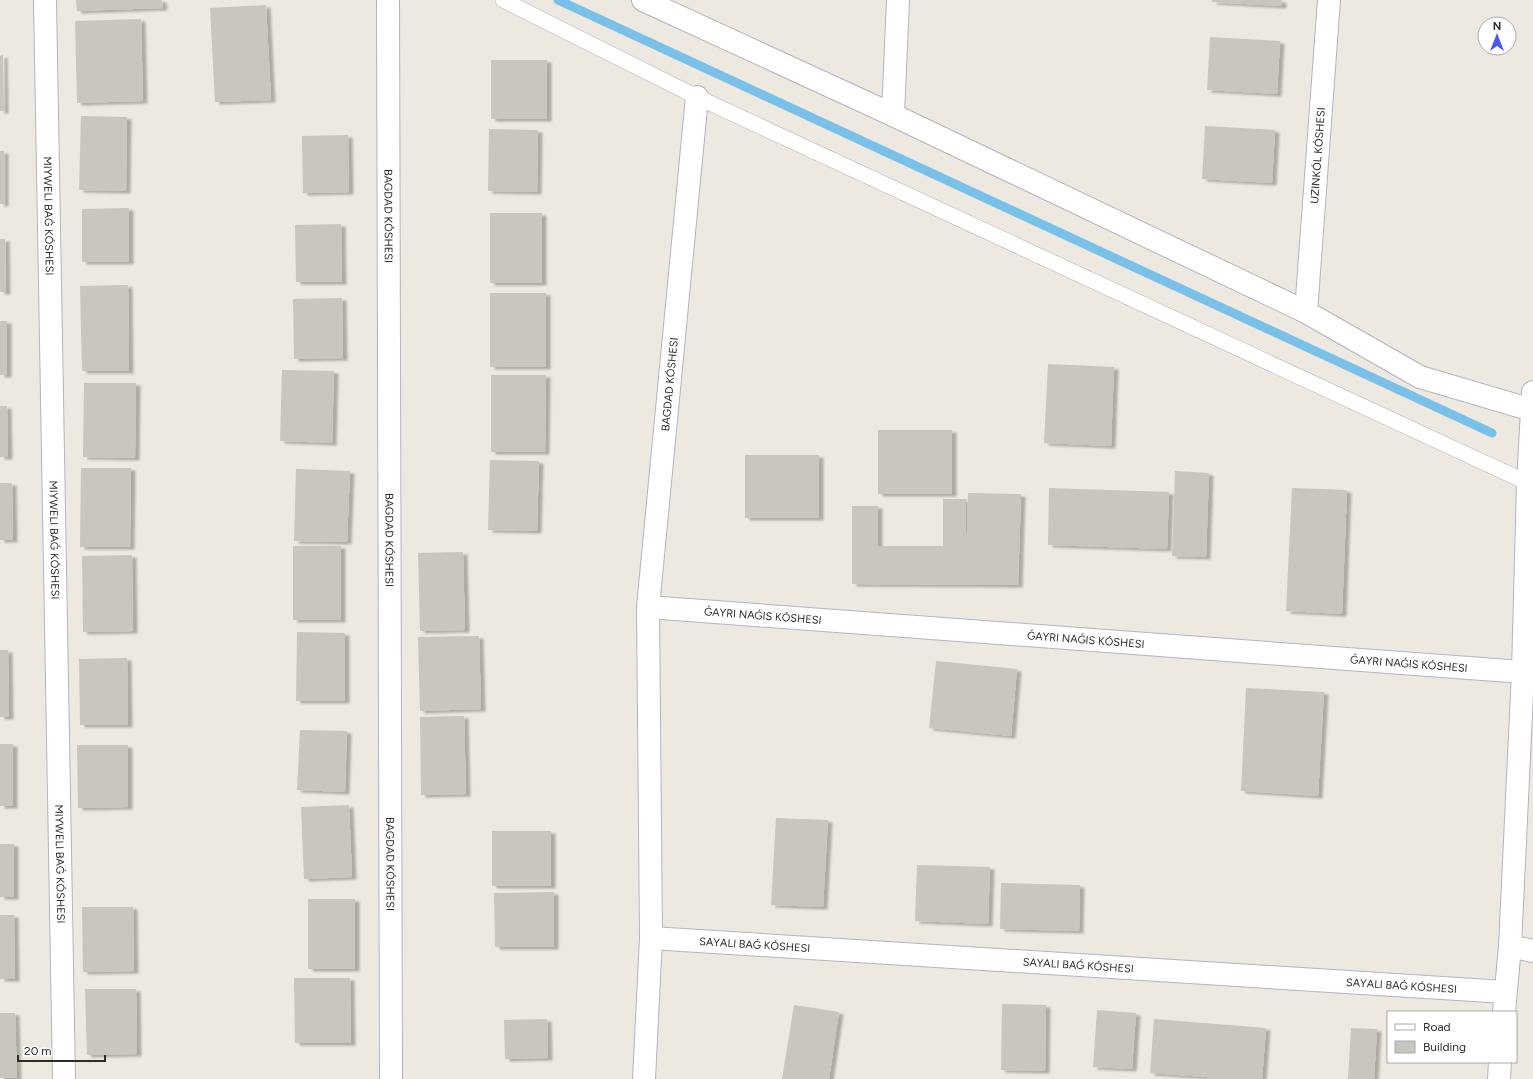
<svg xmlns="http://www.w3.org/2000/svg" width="1533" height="1079" font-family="Figtree,sans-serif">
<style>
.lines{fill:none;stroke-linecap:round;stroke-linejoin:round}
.stream{stroke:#79c1e9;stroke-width:9}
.building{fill:#c9c5bf;filter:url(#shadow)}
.lane-casing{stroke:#b3b4bf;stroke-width:16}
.street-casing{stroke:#b3b4bf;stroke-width:24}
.secondary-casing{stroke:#b3b4bf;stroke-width:24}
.lane{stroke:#fff;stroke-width:15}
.street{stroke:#fff;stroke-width:22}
.secondary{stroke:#fff;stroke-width:22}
.labels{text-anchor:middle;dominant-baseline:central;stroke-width:3.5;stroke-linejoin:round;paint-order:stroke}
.street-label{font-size:11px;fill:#2c2c2c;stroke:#fff}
</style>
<defs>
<filter id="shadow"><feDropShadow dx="4.5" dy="2.5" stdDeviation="1" flood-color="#0004"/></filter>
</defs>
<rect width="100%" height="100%" fill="#ede9e0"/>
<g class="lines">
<path class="stream" d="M558,0L1492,433"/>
</g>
<path class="building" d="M76,0H162L163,8L77,11Z
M1212,0H1282V6L1212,2Z
M266,5L271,100L215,102L210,8Z
M141,19L143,101L77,103L75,21Z
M1210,37L1280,41L1277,94L1207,90Z
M3,55L4,111H0V56Z
M491,60H547V119H491Z
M81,116L127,117L126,191L79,190Z
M1205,126L1275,130L1272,183L1202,179Z
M489,129L538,130L537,192L488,191Z
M348,135L349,192L303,193L302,136Z
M0,151H4V204H0Z
M129,208V262H82V209Z
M490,213H542V283H490Z
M341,224L342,282H296L295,225Z
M0,239H5L6,292H0Z
M128,285L129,371H82L80,286Z
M490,293H546V367H490Z
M342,298L343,358L294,359L293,299Z
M0,321H7V375H0Z
M1048,364L1114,367L1111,446L1044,443Z
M282,370L334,371L332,443L280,441Z
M491,375H546L545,452H491Z
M84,383H136L135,458L83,457Z
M0,406H7L8,457H0Z
M878,430H952V494H878Z
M745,455H819V518H745Z
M490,460L539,461L537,531L488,530Z
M81,468H131L130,547H80Z
M296,469L350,471L347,542L294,541Z
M1175,471L1209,473L1206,557L1172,556Z
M0,483H12L13,540H0Z
M1049,488L1169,492L1167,549L1048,545Z
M1292,488L1347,490L1342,614L1286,611Z
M968,493L1021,494L1018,585L852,584V506H878V546H943V499H966V566Z
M293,546H341V620H293Z
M463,552L465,630L420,631L418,553Z
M132,555L133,631L83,632L82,556Z
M297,632L345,633V701H296Z
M479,636L481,709L420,711L418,637Z
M0,650H8L9,717H0Z
M127,658L128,725H80L79,659Z
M936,661L1017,669L1011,736L929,728Z
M1246,688L1324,692L1318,796L1241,791Z
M464,716L466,794L421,795L420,717Z
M300,730L347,731L345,792L297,790Z
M0,744H13V806H0Z
M77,745H128V807L78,808Z
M349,805L352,877L304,879L301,807Z
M776,818L828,820L823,907L771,905Z
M492,831H551V886H492Z
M0,844H14V897H0Z
M917,865L990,867L988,924L915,921Z
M1001,883L1080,885L1079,931L1000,929Z
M554,892V947H495L494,893Z
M308,899H355V969H308Z
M82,907H133L134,971L83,972Z
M0,915H14L15,979H0Z
M294,978H350L351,1043H295Z
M85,989H136L137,1054L87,1055Z
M1002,1004L1046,1005L1045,1071L1001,1070Z
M794,1005L839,1012L829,1079H782Z
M1097,1010L1136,1013L1132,1069L1093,1067Z
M0,1013H15L17,1078H0Z
M547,1019L548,1058L505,1059L504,1020Z
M1154,1019L1266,1028L1262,1079H1207V1077L1150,1073Z
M1351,1028L1377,1029L1374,1079H1348Z"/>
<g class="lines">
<defs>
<path id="lane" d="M503,0L697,97L1528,483"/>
<g id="street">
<path id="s1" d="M45,0L64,1079"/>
<path id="s2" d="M388,0L391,1079"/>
<path d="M643,0L893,115L1306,312L1420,377L1532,410"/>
<path d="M893,115L898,0"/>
<path id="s3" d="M1306,312L1329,0"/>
<path id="s4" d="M648,607L1523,672"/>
<path id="s5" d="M651,938L1505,992"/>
<path d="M1510,946L1533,951"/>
<path id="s6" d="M644,1079L651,938L648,607L697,97"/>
</g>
<path id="secondary" d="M1504,1012L1510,946L1523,672L1528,483L1533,392
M1499,1079L1500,1062"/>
</defs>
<use href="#lane" class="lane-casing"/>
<use href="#street" class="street-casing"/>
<use href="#secondary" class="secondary-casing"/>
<use href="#lane" class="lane"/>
<use href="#street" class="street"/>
<use href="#secondary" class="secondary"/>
</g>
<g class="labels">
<g class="street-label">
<text stroke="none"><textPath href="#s3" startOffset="157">UZINKÓL KÓSHESI</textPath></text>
<text stroke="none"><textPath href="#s1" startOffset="216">MIYWELI BAǴ KÓSHESI</textPath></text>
<text stroke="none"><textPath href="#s2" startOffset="216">BAGDAD KÓSHESI</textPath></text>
<text stroke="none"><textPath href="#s6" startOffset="696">BAGDAD KÓSHESI</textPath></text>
<text stroke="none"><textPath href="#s1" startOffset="540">MIYWELI BAǴ KÓSHESI</textPath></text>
<text stroke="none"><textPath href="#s2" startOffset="540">BAGDAD KÓSHESI</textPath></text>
<text stroke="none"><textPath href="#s4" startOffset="115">ǴAYRI NAǴIS KÓSHESI</textPath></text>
<text stroke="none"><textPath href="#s4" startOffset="439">ǴAYRI NAǴIS KÓSHESI</textPath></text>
<text stroke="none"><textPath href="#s4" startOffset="763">ǴAYRI NAǴIS KÓSHESI</textPath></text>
<text stroke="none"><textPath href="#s1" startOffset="864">MIYWELI BAǴ KÓSHESI</textPath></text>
<text stroke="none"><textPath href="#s2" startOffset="864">BAGDAD KÓSHESI</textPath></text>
<text stroke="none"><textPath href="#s5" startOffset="104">SAYALI BAǴ KÓSHESI</textPath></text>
<text stroke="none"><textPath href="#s5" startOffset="428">SAYALI BAǴ KÓSHESI</textPath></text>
<text stroke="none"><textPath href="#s5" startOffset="752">SAYALI BAǴ KÓSHESI</textPath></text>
</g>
</g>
<rect x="1387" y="1011" width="130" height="52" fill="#ffffff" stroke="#ababab"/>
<rect x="1395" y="1024" width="20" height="6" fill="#ffffff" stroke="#ababab"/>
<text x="1423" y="1031" font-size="12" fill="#2c2c2c">Road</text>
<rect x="1395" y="1041" width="20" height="12" fill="#c9c5bf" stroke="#ababab"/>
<text x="1423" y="1051" font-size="12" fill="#2c2c2c">Building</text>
<g transform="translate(1497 36)"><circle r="19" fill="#ffffff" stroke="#ababab"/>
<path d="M0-3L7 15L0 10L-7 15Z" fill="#4a59f0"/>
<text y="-6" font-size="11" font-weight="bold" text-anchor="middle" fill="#2c2c2c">N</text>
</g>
<path d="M18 1055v6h87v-6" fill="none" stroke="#2c2c2c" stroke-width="2"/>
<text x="24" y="1055" font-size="12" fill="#2c2c2c" stroke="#ffffff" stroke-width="3" paint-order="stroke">20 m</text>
</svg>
